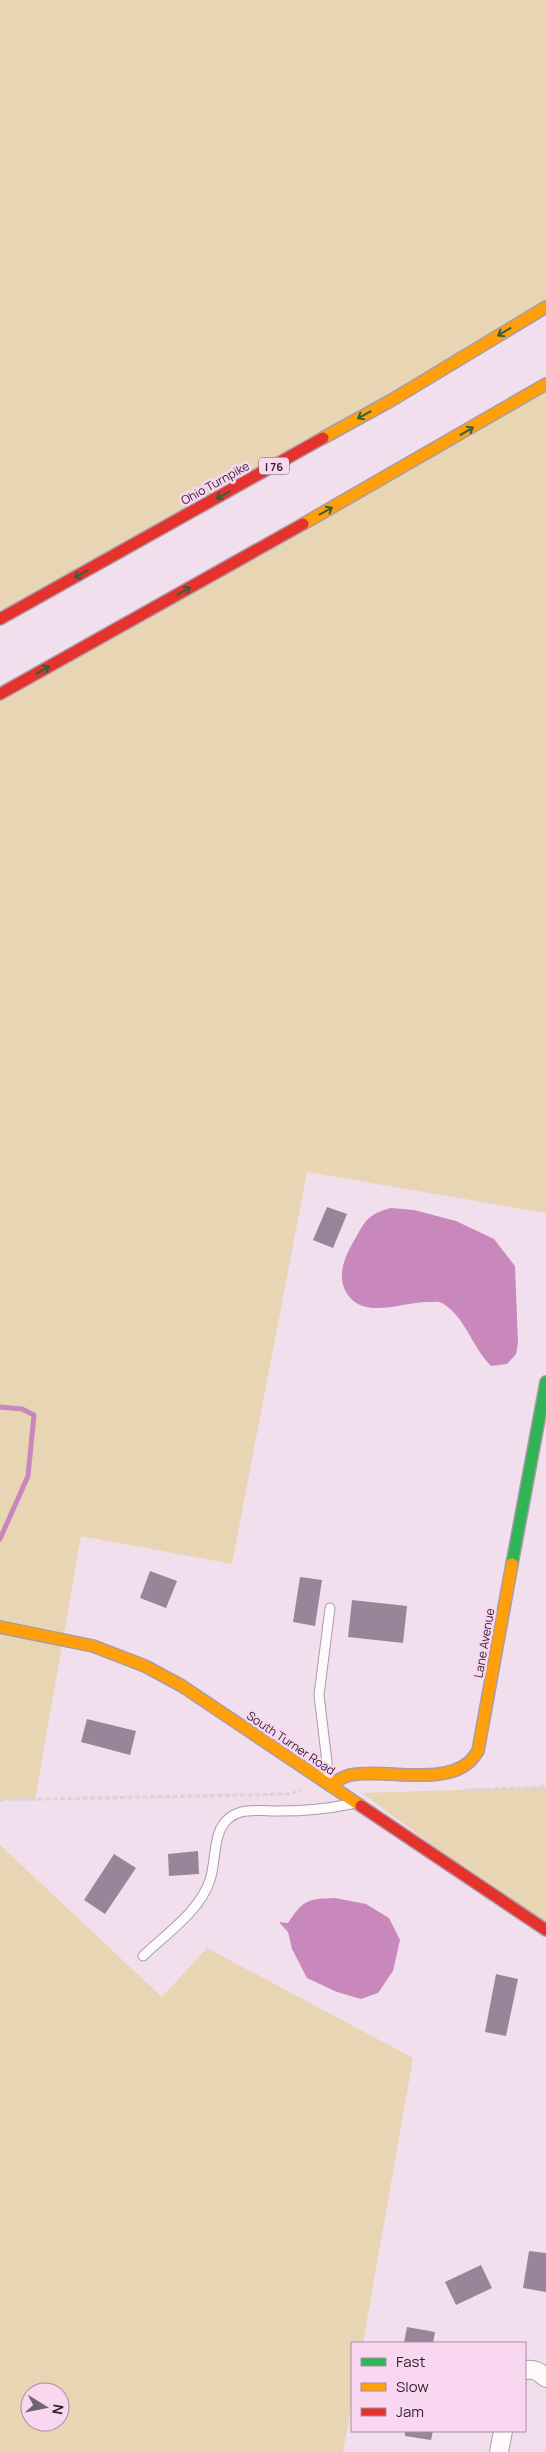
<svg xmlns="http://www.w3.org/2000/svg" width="546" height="2452" font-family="Manrope,sans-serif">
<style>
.green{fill:#e8d5b4;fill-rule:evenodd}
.water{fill:#c988bc}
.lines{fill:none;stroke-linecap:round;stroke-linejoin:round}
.stream{stroke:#c988bc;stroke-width:5}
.building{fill:#98859a}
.lane-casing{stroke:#ab9ba7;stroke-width:11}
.street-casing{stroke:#ab9ba7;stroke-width:20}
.fast-casing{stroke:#ab9ba7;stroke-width:14}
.slow-casing{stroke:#ab9ba7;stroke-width:14}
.jam-casing{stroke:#ab9ba7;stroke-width:14}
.path{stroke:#d9d4d8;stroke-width:3;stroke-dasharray:5 2.5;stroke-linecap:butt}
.lane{stroke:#fdfafc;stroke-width:9}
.street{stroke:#fdfafc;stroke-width:18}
.fast{stroke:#30b455;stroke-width:11}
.slow{stroke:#ff9f0a;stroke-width:11}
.jam{stroke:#e5322d;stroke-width:11}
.oneway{stroke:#2f623e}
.labels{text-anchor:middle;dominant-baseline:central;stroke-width:5;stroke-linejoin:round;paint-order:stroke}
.shield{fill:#fad7f1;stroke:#6c5667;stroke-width:1}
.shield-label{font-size:11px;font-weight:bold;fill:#2f1f2c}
.street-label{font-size:12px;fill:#2f1f2c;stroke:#fad7f1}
</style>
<rect width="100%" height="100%" fill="#f2dfed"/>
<path class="green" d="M0,0H546V307L0,619Z
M546,384V1213L307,1172L232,1564L81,1536L35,1800H0V694Z
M546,1787V1930L362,1793Z
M0,1845L162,1997L207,1948L413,2058L363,2343H352V2402L343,2452H0ZM30,2392H60V2422H30Z"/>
<path class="water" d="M391,1208L414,1210L456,1221L494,1239L515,1266L518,1343L516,1354L507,1364L491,1366C472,1347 465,1316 442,1303C438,1301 432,1302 427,1302C402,1302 362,1321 346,1292C336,1275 346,1254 355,1239C366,1219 369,1214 391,1208Z
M335,1898L366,1904L389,1918L400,1940L393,1971L378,1993L361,1999L337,1992L307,1978L292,1949L288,1932L279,1922L288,1923C304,1899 308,1899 335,1898Z"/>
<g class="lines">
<path class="stream" d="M0,1407L22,1409L34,1415L28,1476L0,1539"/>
</g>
<path class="building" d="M327,1207L347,1214L333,1248L313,1240Z
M150,1571L177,1581L166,1608L140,1598Z
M300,1577L322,1580L315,1626L293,1622Z
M352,1600L407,1606L403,1643L348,1637Z
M87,1719L136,1731L130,1755L81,1742Z
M198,1851L199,1874L169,1876L168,1854Z
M114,1854L136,1868L105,1914L84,1900Z
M496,1974L518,1979L506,2036L485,2032Z
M529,2251L546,2253V2292L523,2288Z
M481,2265L492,2288L456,2305L445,2282Z
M407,2327L435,2332L433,2343H404Z
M405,2431H433L431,2440L405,2436Z"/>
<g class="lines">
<defs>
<path id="lane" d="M329,1779L319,1695L330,1608
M143,1956C166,1934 200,1911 210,1880C218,1855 210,1821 241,1812C252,1809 267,1811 279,1811C304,1811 327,1809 351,1804"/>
<path id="street" d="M525,2370C534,2369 539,2371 546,2378
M499,2452L503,2431"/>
<path id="fast" d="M512,1564L546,1382"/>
<path id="slow" d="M323,438L392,400L546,307
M303,524L546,384
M0,1627L93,1646L145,1666L182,1686L361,1806
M329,1785C336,1782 342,1777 350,1775C384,1768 440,1786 468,1763C472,1760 475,1755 478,1751L512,1564"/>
<path id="jam" d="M0,619L323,438
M0,694L303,524
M361,1806L546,1930"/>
</defs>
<use href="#lane" class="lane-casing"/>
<use href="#street" class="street-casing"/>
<use href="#fast" class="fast-casing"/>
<use href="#slow" class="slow-casing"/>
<use href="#jam" class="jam-casing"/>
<path class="path" d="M464,1790L546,1787
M0,1800L291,1794L301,1790"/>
<use href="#lane" class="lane"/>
<use href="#street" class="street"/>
<use href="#fast" class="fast"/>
<use href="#slow" class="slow"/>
<use href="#jam" class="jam"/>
</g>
<defs><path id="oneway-shaft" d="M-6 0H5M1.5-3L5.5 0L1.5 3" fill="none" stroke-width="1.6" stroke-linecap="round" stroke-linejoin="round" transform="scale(1.25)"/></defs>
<g class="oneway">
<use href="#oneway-shaft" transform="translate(504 332) rotate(149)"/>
<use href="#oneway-shaft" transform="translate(364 415) rotate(151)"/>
<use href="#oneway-shaft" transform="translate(467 431) rotate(-31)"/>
<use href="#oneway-shaft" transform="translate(223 495) rotate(151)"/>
<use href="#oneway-shaft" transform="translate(326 511) rotate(-29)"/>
<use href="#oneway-shaft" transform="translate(81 574) rotate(151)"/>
<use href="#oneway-shaft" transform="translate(184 591) rotate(-29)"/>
<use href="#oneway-shaft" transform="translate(43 670) rotate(-29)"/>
</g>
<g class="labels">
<rect class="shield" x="259" y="457.5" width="30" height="17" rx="4"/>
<g class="shield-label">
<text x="274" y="466">I 76</text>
</g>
<g class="street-label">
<text transform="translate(215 483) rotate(-29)">Ohio Turnpike</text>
<text transform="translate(484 1643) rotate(-80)">Lane Avenue</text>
<text transform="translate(291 1743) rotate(34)">South Turner Road</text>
</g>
</g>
<rect x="351" y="2342" width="175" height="90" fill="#fad7f1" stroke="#a98da2"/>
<rect x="361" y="2358" width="25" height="8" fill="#30b455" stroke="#a98da2"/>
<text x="396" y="2367" font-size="15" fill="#2f1f2c">Fast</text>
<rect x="361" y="2383" width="25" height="8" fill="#ff9f0a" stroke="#a98da2"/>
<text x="396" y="2392" font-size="15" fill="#2f1f2c">Slow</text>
<rect x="361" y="2408" width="25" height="8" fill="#e5322d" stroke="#a98da2"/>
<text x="396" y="2417" font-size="15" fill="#2f1f2c">Jam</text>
<g transform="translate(45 2407) rotate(100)"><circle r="24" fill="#fad7f1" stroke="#a98da2"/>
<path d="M0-4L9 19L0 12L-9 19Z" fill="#736270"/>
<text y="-8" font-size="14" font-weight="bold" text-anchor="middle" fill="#2f1f2c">N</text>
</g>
</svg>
